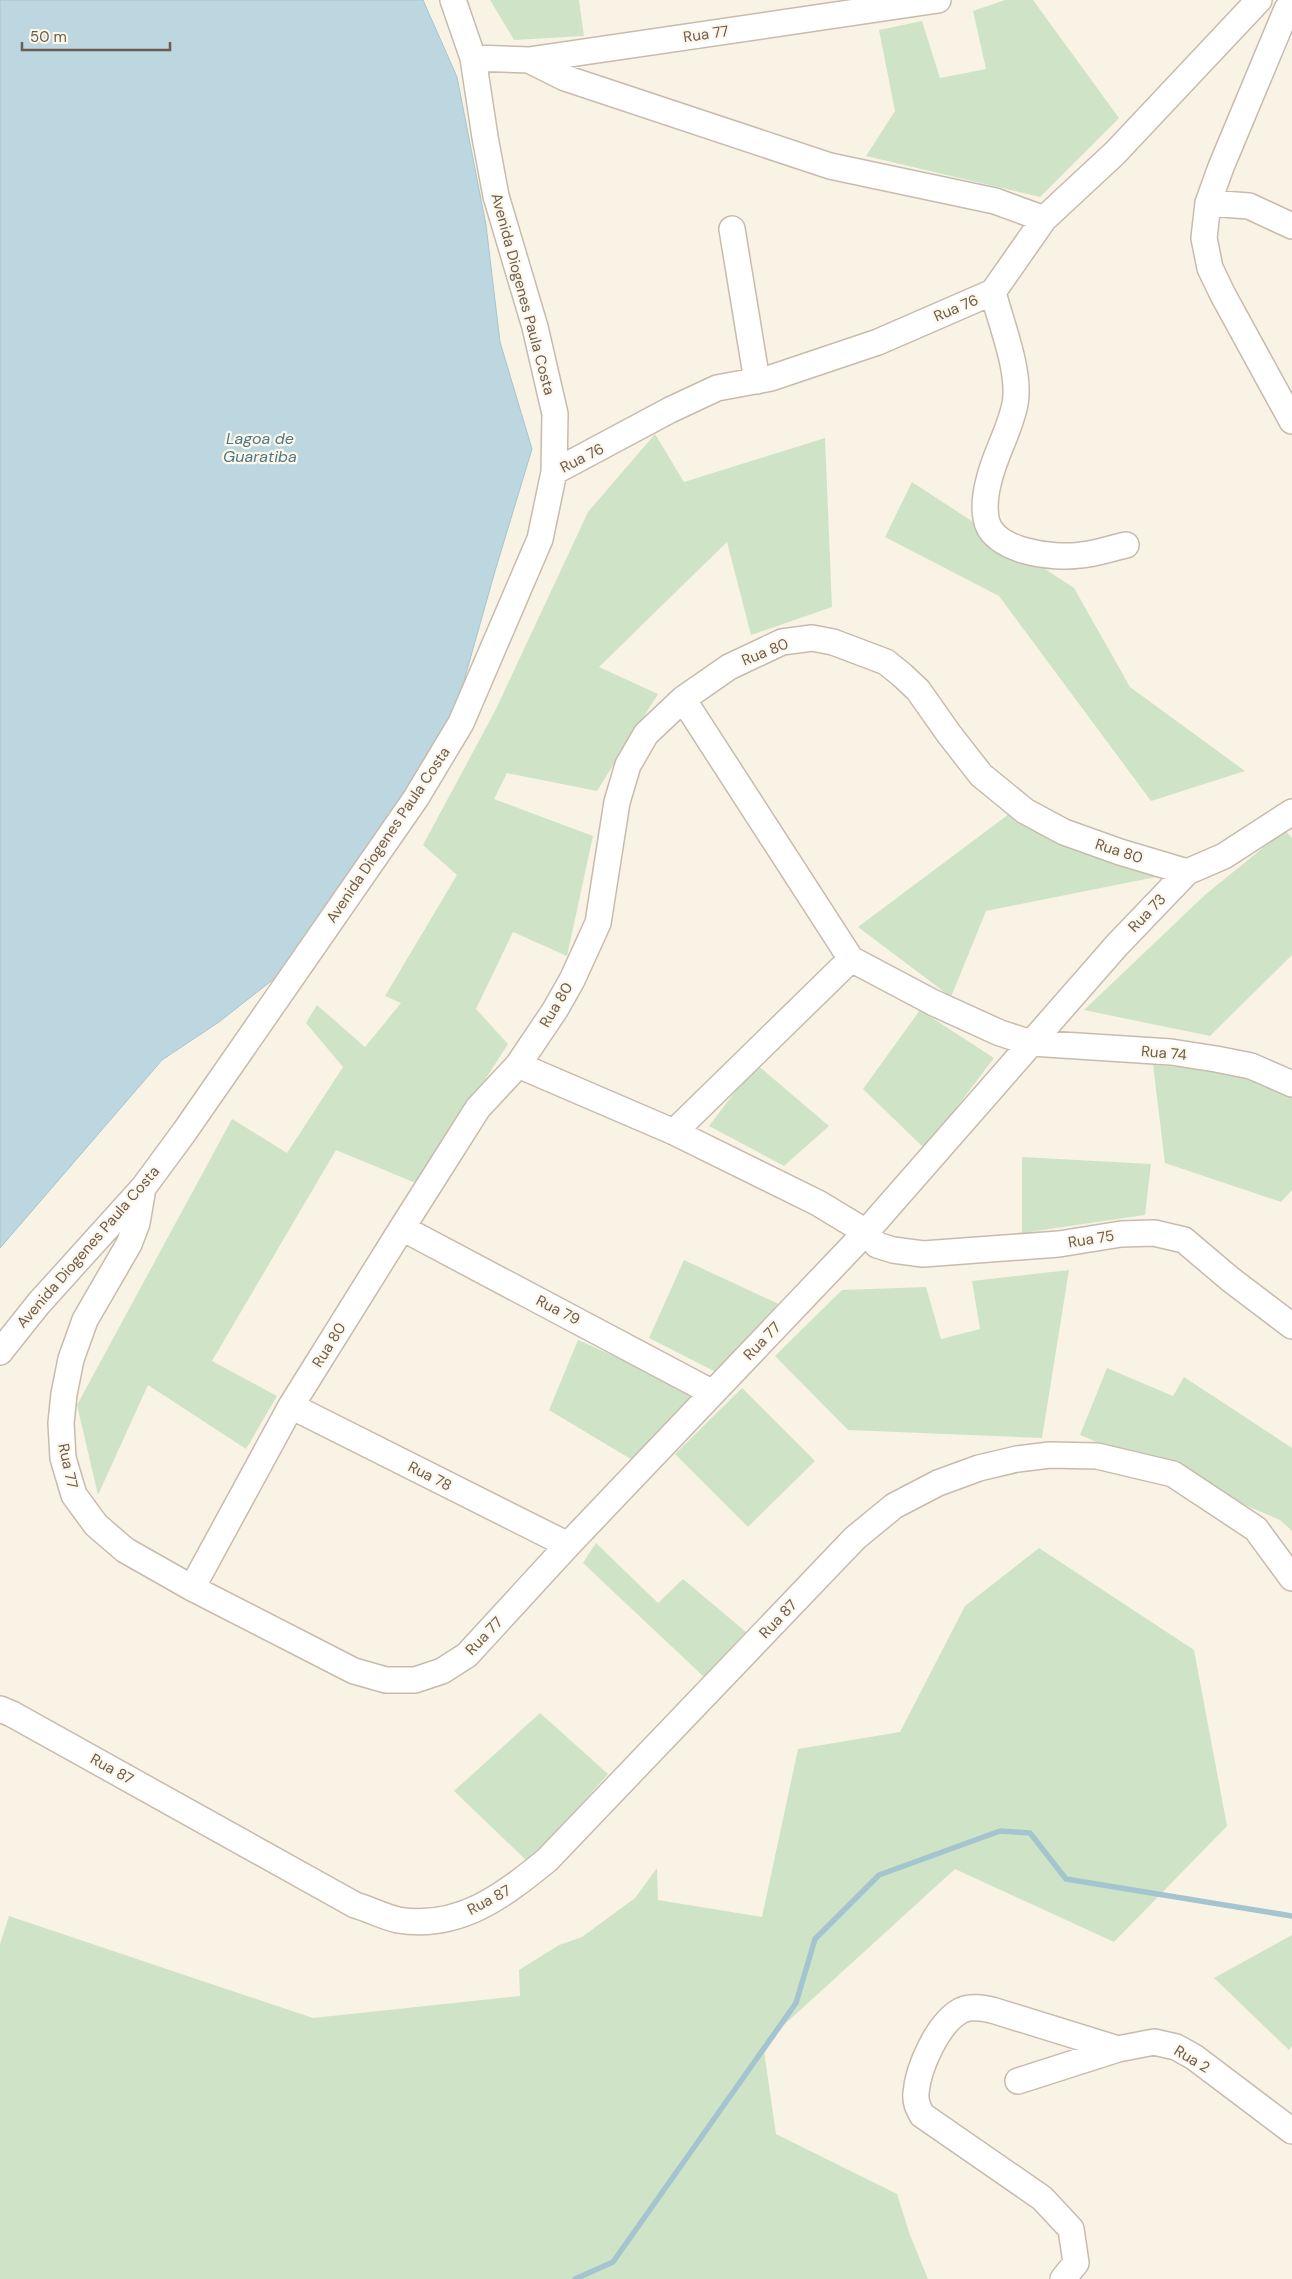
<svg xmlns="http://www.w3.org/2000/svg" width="1292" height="2279" font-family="'DM Sans',sans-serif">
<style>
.green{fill:#cfe4c6}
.water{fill:#bcd7df;stroke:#a4c5d0}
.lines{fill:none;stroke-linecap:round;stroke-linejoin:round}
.stream{stroke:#a4c5d0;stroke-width:5.5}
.minor-casing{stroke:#c8bbad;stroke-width:28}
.minor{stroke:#fff;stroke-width:25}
.labels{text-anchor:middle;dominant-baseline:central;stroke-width:4.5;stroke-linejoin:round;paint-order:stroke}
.street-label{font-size:15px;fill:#6e5c4e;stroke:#fcf7eb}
.water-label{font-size:16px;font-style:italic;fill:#4e7785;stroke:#fcf7eb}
</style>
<rect width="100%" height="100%" fill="#f9f3e5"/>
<path class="green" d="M490,0H579L584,36L514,40Z
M1005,0H1033L1119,118L1040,197L866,156L895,111L879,30L922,21L940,78L986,69L973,11Z
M655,434L684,482L825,438L832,607L751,635L727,542L599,667L658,694L597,791L507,773L494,799L593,836L567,956L513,932L476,1009L508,1044L418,1184L336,1150L212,1361L277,1396L246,1449L148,1385L98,1495L77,1405L232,1119L287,1153L343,1067L306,1023L317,1005L365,1047L401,1003L385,996L457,875L423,845L495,711L588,512Z
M912,482L1074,588L1130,687L1245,771L1151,801L999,596L885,537Z
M1009,814L1156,877L986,911L951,997L858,927Z
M1285,830L1292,838V955L1210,1036L1084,1010L1206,894Z
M920,1010L994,1058L925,1149L863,1089Z
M756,1064L829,1126L784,1166L709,1126Z
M1153,1065L1261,1073L1292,1094V1190L1281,1202L1165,1163Z
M1022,1157L1151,1164L1145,1215L1022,1233Z
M684,1260L783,1306L716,1372L649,1338Z
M1069,1270L1042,1438L848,1430L775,1356L842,1290L926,1287L941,1339L980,1329L972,1281Z
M578,1340L701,1395L634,1461L549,1410Z
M1107,1368L1173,1396L1184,1377L1292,1448V1531L1280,1520L1080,1435Z
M742,1388L815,1461L748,1527L675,1454Z
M596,1543L658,1603L683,1579L746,1632L704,1677L583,1563Z
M1039,1548L1194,1650L1227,1826L1114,1942L955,1869L763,2044L776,2134L897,2194L910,2235L928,2279H0V1944L9,1916L313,2018L520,1996L519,1970L559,1945L582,1937L635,1898L657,1868L658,1900L762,1917L798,1749L900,1732L965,1606Z
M540,1713L608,1774L529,1863L454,1791Z
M1292,1935V2046L1289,2050L1214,1978Z"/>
<path class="water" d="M0,0H423L457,77L486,225L500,342L532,449L495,571L456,709L393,817L284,971L219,1022L162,1060L0,1248Z"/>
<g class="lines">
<path class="stream" d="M575,2279L613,2262L796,2003L815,1939L879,1875L1000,1831L1030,1833L1066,1879L1292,1916"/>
<defs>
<path id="minor" d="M1287,9L1221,167L1208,203L1204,238L1210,268L1223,295L1292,421
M473,58L529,60L938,0
M529,60L565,78L830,166L995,201L1044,219
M1208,203L1249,206L1292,226
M732,229L757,381
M993,292C1001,324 1021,372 1015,404C1010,430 995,454 989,480C986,491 984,506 986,518C991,552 1054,559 1081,555C1096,554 1111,548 1126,545
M554,472L670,410L717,388L771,378L878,342L993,292L1044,219L1115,153L1259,0
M683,699L851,959L934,1003L1000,1033L1031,1043L1171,1052L1216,1059L1251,1066L1292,1084
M518,1065L674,1132L818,1203L866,1232L877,1245L893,1250L923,1254L1059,1244L1121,1234L1154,1233L1184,1240L1230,1279L1292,1326
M674,1132L851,959
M143,1188L137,1223L129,1244L85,1320L71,1359L64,1394L61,1423L63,1458L74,1495L96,1525L125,1550L192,1588L354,1671L386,1680H415L442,1671L467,1655L568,1545L866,1232L1117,945L1187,872L1224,856L1292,812
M402,1228L713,1393
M0,1352L39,1303L143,1188L185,1131L416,798L461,723L540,539L554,472L555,414L535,327L496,196L485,137L473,58L453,0
M291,1406L568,1545
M192,1588L291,1406L402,1228L478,1108L518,1065L555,1010L572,980L598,923L617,802L628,765L646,734L683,699L729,667L782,642L812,638L833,642L886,662L902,675L918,690L949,734L981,775L1025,811L1064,832L1120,852L1187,872
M0,1709L12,1714L355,1905C369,1909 384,1917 398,1920C459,1930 503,1896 547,1860L855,1538L894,1506L938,1483L979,1468L1017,1459L1050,1455L1097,1456L1173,1474L1256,1529L1292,1578
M1018,2081L1118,2049L1154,2042L1176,2047L1194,2057L1292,2131
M1063,2279L1076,2263L1071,2229L1042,2198L922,2115C918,2108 915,2102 916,2093C918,2068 938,2022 962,2010C972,2006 982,2008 992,2010L1118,2049"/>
</defs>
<use href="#minor" class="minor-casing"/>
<use href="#minor" class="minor"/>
</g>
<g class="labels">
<g class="street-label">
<text transform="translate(706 34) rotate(-8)">Rua 77</text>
<text transform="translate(523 294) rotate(75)">Avenida Diogenes Paula Costa</text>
<text transform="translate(956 308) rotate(-23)">Rua 76</text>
<text transform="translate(582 458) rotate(-27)">Rua 76</text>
<text transform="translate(765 652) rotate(-22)">Rua 80</text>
<text transform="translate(388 835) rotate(-56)">Avenida Diogenes Paula Costa</text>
<text transform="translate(1119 851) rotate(18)">Rua 80</text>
<text transform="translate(1147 913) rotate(-46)">Rua 73</text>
<text transform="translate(556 1005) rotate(-59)">Rua 80</text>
<text transform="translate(1164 1053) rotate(5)">Rua 74</text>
<text transform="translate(1091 1239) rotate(-9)">Rua 75</text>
<text transform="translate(88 1247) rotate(-49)">Avenida Diogenes Paula Costa</text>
<text transform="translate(558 1310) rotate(27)">Rua 79</text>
<text transform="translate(762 1341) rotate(-46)">Rua 77</text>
<text transform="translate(329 1345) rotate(-58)">Rua 80</text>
<text transform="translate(68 1466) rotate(78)">Rua 77</text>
<text transform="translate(430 1476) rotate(27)">Rua 78</text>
<text transform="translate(778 1619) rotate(-46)">Rua 87</text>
<text transform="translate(484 1636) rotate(-46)">Rua 77</text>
<text transform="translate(112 1769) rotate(29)">Rua 87</text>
<text transform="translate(489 1900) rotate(-28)">Rua 87</text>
<text transform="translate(1192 2059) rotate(31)">Rua 2</text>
</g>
<g class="water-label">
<text x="260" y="438">Lagoa de<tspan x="260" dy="18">Guaratiba</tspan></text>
</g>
</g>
<path d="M22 42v8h148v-8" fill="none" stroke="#6e5c4e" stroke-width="2.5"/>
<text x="30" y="42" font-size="15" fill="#6e5c4e" stroke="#fcf7eb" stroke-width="4" paint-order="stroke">50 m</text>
</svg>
